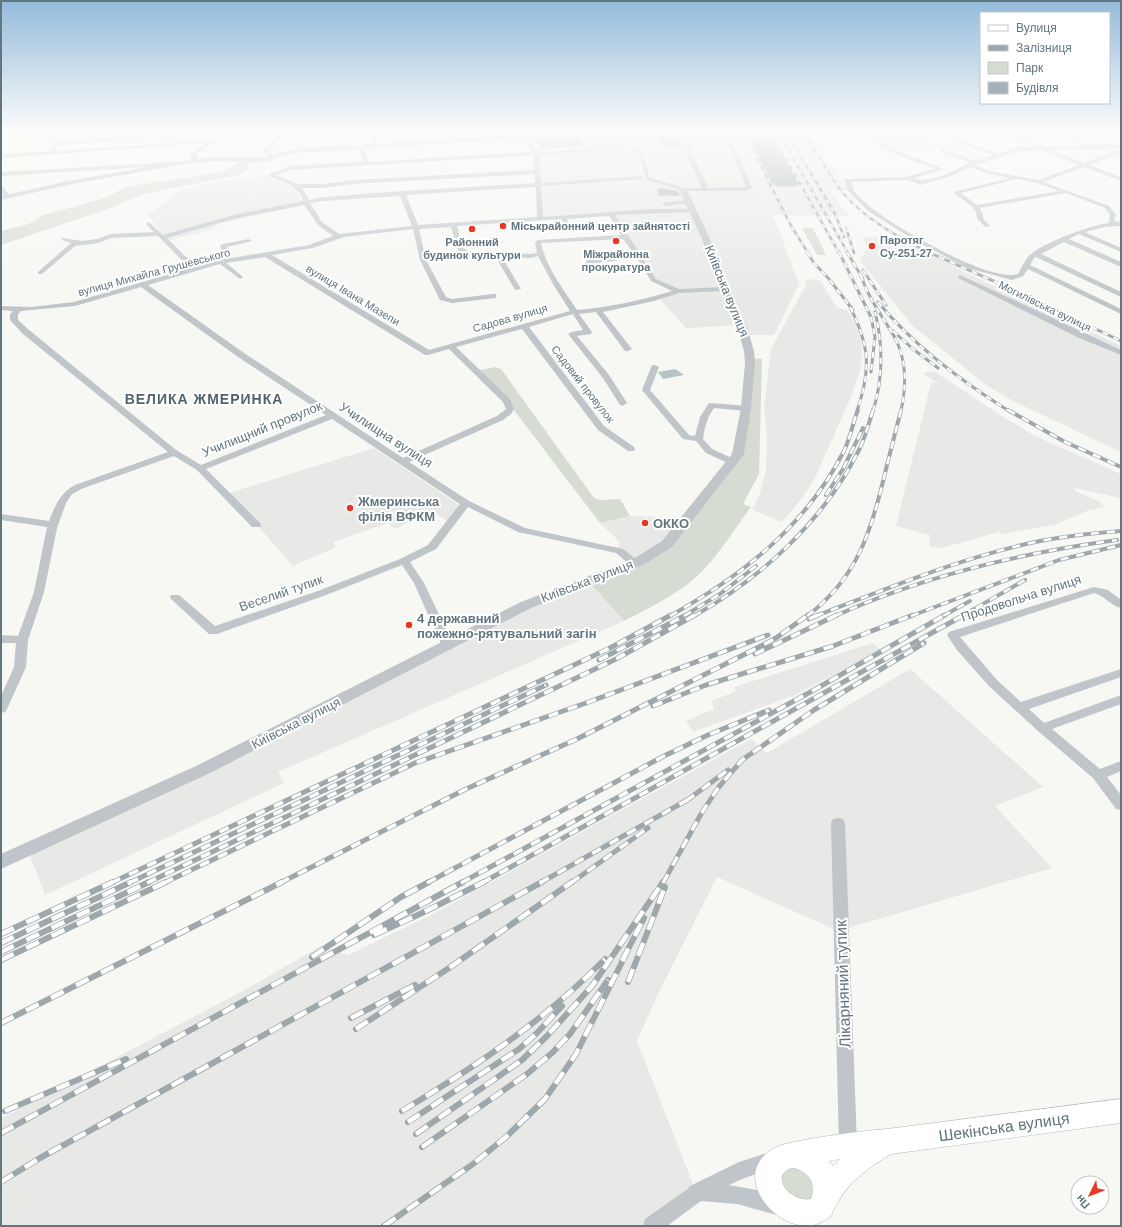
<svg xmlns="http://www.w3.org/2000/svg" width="1122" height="1227" font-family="Arial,sans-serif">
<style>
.built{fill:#e8e8e7}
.green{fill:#d7dcd3}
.water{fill:#b5c5c7}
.building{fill:#a7b1b5;stroke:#d8d8d6}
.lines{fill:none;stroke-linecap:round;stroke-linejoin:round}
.secondary-casing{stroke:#afb7bb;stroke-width:1}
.pedestrian{fill:#bfc5c8;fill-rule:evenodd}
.minor{fill:#bfc5c8;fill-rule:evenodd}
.tertiary{fill:#bfc5c8;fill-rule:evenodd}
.secondary{fill:#fff;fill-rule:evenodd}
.rail-far4-casing{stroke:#9ea8ac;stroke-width:2.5}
.rail-far3-casing{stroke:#9ea8ac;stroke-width:3}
.rail-far2-casing{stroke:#9ea8ac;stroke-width:4}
.rail-far1-casing{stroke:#9ea8ac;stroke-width:5}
.rail-casing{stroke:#9ea8ac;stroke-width:6}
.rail-far4{stroke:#fff;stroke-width:1.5;stroke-dasharray:4.5;stroke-linecap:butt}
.rail-far3{stroke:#fff;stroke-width:2;stroke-dasharray:6;stroke-linecap:butt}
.rail-far2{stroke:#fff;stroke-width:2.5;stroke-dasharray:8;stroke-linecap:butt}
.rail-far1{stroke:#fff;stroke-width:3.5;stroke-dasharray:10;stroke-linecap:butt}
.rail{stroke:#fff;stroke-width:4.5;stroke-dasharray:14;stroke-linecap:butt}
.poi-dot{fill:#e63925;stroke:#fff;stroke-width:1.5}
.labels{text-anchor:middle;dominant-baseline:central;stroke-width:4;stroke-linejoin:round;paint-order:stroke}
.far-poi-label{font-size:11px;font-weight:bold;fill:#61767f;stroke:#fff;text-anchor:start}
.far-street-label{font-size:11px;fill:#61767f;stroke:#fff}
.street-label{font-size:13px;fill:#61767f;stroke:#fff}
.poi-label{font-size:13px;font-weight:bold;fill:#61767f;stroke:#fff;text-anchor:start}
.far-district-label{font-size:14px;font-weight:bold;letter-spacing:1px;fill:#53636a;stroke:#fff}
.near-street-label{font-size:16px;fill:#61767f;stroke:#fff}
</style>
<rect width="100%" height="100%" fill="#f7f7f4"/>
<path class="built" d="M604,130H806L849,191H830L849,216L773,215L799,284L774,335H745L741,325L686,328L659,298L677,291L658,283L611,214L540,219L537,157L525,136Z
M895,130H918L926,139L959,140L965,143L970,148H888L875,132Z
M267,174L297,189L301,206L216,224L218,228L170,240L161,232L148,215L183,189L223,181H247Z
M893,236L909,246H913L973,276L1121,346V452L1013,401L986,385L913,326L860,261L865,250L870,249L863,241V237Z
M806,279L820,280L837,308L847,310L856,325L861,339L862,355L860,371L851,397L815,478L803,497L782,522L752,510L760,494L766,469L767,434L764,407L771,349L806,285Z
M934,371L997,413L1035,436L1121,474V498L1075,488V491L1100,502L1105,507L1089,510L1057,524L1003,534L999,532L942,548L930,547L929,544L930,535L896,526L931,383H937L923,373Z
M374,448L459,505L449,522L431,511L395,529L388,523L333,542L336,547L293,566L229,493Z
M630,516L689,518L675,536L634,563L619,551V541L600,523Z
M588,581L624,621L278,772L284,783L45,895L28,850L448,646Z
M873,643L881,650L795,695L693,732L686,721L714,709L712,701L736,691L734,687Z
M910,669L1043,787L995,806L1052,868L838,931L717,877L658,994L637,1041L696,1192L652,1226H1V1118L239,993L321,946L348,955L435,913L751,739L767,753Z"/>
<path class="green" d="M611,134L617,147H595L589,135Z
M245,159H254L247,164L248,168L243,173L238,175L143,194L113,207L1,245V231L29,224L41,216L108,197L125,187L222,172Z
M802,228H813L826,255H817Z
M750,358L762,359L759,474L743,504L751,507C733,531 716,560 693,580C672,597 647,609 624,621L588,581L657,552L733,462Z
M495,367L501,369L594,498L601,500L620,499L630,516L600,523L507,401L476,371Z
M795,1164L817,1180L811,1204L781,1195L779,1174Z"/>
<path class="water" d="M675,369L684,375L663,379L658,372Z"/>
<path class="building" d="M677,132L683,147H662L656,133Z
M579,136L584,147L541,148L536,139Z
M750,138H773L799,184L795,187H779L772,184L750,141H752Z
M663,188L678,191L680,196H659L657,189Z"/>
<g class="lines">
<defs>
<path id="secondary" d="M1087,130H1121V134L1091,132Z
M1121,1099V1123L891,1154C871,1166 849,1181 838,1202C834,1207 833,1213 829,1218C823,1221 816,1225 810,1226C803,1227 795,1224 789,1222C761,1210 739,1171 771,1150C782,1143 796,1142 809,1139C835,1135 860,1131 887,1129ZM840,1159L833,1166L829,1161ZM794,1168C810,1173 816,1183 811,1199C799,1202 779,1190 782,1175L788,1169Z"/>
</defs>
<use href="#secondary" class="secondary-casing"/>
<path class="pedestrian" d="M627,148H641L650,178L679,186L684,189V191L647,180L638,150H626Z"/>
<path class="minor" d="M57,130H84L61,133L58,142L219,130L230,131L227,133L57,145L55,151L213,140V143L196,154L199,161L196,163L193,161L190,154L206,143L1,158V154L51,151Z
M284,130H289L269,151L275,156L270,157L263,151Z
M369,130H375L377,147L372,146Z
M445,130H451L454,142H450Z
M519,130H524L537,152L593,149L590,148L581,133L584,131L586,132L594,146C602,148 610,150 617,145L611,130H617L623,146L617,150L539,155L541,183L640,176L642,177V179L541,186L543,217L651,209H694V211L692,212L615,215L656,279L679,289L724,287L728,289L724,291L679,293L654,301L603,312L632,349L628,351H625L596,312L579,314L592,332L591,334L577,336L609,375L627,403L623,406L620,405L603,378L568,334L572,332L583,330L573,314L529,327L604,426L634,447L635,449L634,451H628L598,430L522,329L456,347L510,399L514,409L511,414L503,420L409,462L469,501L525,528L623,549L638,561L639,563L638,565H630L616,553L518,532L468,507L436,549L410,562L424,583L454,646L452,649H444L442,646L414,583L402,565L326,595L217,634H209L171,599L170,597L171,595H179L215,626L318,591L400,559L428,545L460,504L332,419L206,469L260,523L261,525L260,527H252L197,470L174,456L81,489L72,494L66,503L57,528L44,592L28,640L26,667L7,709L5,712L1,713V696L14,667L16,643H1V635L18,636L34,592L47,527L1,520V514L49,521C55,506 60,493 75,485L168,452L23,334L10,320V314L13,311L1,310V306L31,307L74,302L190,268L158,236L111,238L98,243L75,246L42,274H38V272L71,243L62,240V238L82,241L97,239L110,234L154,232L146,224L149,222L163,235L233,215L303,201C298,184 284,183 270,176V174L290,166L363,162L359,147L362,145L365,147L368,162L532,152ZM533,155L535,170L353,180L324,184H298L276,175L290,170ZM535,174V183L402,191L323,197L309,200L302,188H324L353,184ZM536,187L537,217L418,225L406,195ZM400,196L412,226L339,234L322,222L310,203L323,201ZM304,205L318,225L333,236L309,245L231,258L227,247L252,241L249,239L223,244L220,246L225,259L196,267L167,238L234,219ZM609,216L614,223L571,227L567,219ZM561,219L567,230L616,227L621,235L538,240L535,242L537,253L531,254L468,251L463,248L457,226ZM451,227L458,250L467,255L495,256L515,290L521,289L502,257L531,258L538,256L553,284L570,311L429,350L272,255L313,248L344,237L413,229L420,260L440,300L452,303L496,298V294H493L452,299L446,297L426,260L419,229ZM623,239L635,255L588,260L585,262L588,264L637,258L651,281L672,291C640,301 609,307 577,310C563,289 546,267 541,243ZM265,257L425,355H428L449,349L503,402L506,409L497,416L403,458L244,353L148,285L220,264L240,279L243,277L242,276L226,263ZM141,287L238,357L326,415L201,465L176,450L29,330L18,320V314L21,311L75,306Z
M681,130H687L693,147L688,150L683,149L687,146Z
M722,130H728L752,188L747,191H681L680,190L683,188H702L686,154L689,152L692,154L708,188L746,187Z
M868,130H873L887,147L944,169L914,178C931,185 954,170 970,163L939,151V149H943L975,161L993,155L969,147L938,130H944L973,145L999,154L1019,147H1035L1004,130H1010L1043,147L1081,146L1054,130H1060L1088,145L1121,144V148L1050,150L1084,163L1121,149V153L1089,165L1121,177V181L1084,167L1043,182L1109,206L1116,215L1114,221L1121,222V226L1105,227L1085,232L1121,248V252L1079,234L1069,239L1121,262V267L1064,242L1041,254L1121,292V297L1036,257L1034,258L1030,265L1121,309V314L1028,269L1023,276L1012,280L967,268L914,240L868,211L848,191L844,179L905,177L935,169L883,149ZM1041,150L1079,165L1038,180L989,171L975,165L1019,151ZM970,167L986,173L1010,178L953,192C961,200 977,205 977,218L985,227L990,226L983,218V214L980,208L1066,193L1105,208L1110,215L1109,223C1093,224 1037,245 1028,257C1024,262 1021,268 1018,274C990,283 897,228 873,209C866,204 859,196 853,190L854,188L850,182L908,180L921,185L951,176ZM1017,179L1037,183L1059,191L977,205L961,193Z
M176,162L178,163V165L1,176V172Z
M1,185L3,186L10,196L9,197L4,196L1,191Z
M688,200L691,202L690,203L665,206L662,204L665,202Z
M960,275L1121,350V355L1077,337L958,278V276Z
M652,365H655L659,367L650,390L689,435L695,436L700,417L709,403L749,406L750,408L746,411L714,408C707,417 705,427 703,439L712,449L736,460L738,462L736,464H730L706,453L696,441L683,439L642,390Z
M1094,587L1108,590L1121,600V608C1111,606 1105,596 1094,593L960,637L997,680L1021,702L1121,669V677L1029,709L1044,723L1121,695V704L1052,729L1100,769L1121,761V771L1107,777L1121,795V810L1116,809L1093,778L1038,731L989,686L957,650L947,635L949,632Z
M838,818L843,819L845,823L857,1145L854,1151L848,1154L842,1151L839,1145L831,823L833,819Z
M773,1151L779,1154L782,1160L779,1166L742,1179L729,1185L757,1190L783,1200L786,1206L783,1212L777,1215L737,1204L701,1201L667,1226H643L645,1219L689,1188L690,1186L739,1162Z"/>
<path class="tertiary" d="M587,130H607L604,132L578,135L297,153L284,155L267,162L214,161L184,164L68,185L1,200V196L68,181L194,159L219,157L263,158L264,157L281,152L297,149Z
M680,188H686L687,190L710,239L728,289L747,327L754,351L755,363L751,408L744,454L672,547L645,564L531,608L208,774L1,869V854L196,766L521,602L635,558L662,541L732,454L741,408L745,363L744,351L737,327L720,289L702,239L679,190Z"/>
<use href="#secondary" class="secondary"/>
<defs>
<path id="rail-far4" d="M743,130L790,224L808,253
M770,130L839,253
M777,130L848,253
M785,130L835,214L844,237
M801,130C817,150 827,175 844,194C866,220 900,238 930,253
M846,228L854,253"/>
<path id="rail-far3" d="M807,252L814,263L829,279L853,310
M839,252L871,317L875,337L871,372
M847,252L863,279
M928,252L1018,292L1121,341
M863,270L886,305
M861,275C869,302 885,318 897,342C907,364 906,388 901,411
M878,302C914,346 961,381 1009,411
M850,307C870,346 871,370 857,411
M893,331L913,349L938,368
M873,411C883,379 883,344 875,312"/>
<path id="rail-far2" d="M1008,410L1065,442L1121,467
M826,495L843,469L863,428
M670,616C743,575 805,527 844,451C850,438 853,423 858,410
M684,616L720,594L756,566
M694,616C762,577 823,522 859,450C865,438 869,423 873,410
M807,616C858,578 872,529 886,469C891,450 896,430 901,410
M816,616C889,588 962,557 1040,541C1067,536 1094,533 1121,531
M835,616C923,576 1021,553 1117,540
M911,616L1059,560L1121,545
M943,616L970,601
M962,616L1025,580"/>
<path id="rail-far1" d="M809,619L818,615
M755,654L837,615
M599,660L686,615
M653,706L706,685L833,646L913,615
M686,801L728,770
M111,883L610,648L671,615
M129,883L546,685
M147,883L616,659L695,615
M164,883L415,763L586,703L768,635
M280,883L466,789L577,739L755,649L776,638L808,615
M427,883L664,756L708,735L769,710
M461,883L814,690L945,615
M482,883L964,615
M540,883L689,799
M571,883L648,828
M663,883L701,814L718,788L742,760L814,710L924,643"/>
<path id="rail" d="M1,934L113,882
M374,935L422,913L484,882
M1,943L131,882
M1,952L149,882
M312,957L401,897L429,882
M1,960L166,882
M622,961L644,918
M628,982L665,887
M351,1018L415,985
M1,1023L282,882
M356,1029L449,968L572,882
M5,1111L126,1059
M402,1111C476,1066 544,1021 605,959
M408,1122L519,1049L537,1033L562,1006
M1,1133L463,882
M416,1134L522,1060L547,1036L592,986L663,882
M422,1147L527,1074L552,1053L570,1034L608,980
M1,1182L40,1158L542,882
M384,1226L473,1164L506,1137L545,1099L576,1054L625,956"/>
</defs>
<use href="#rail-far4" class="rail-far4-casing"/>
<use href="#rail-far3" class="rail-far3-casing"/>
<use href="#rail-far2" class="rail-far2-casing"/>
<use href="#rail-far1" class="rail-far1-casing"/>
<use href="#rail" class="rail-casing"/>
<use href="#rail-far4" class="rail-far4"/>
<use href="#rail-far3" class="rail-far3"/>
<use href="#rail-far2" class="rail-far2"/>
<use href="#rail-far1" class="rail-far1"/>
<use href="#rail" class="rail"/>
</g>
<linearGradient id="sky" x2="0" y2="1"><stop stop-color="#93bbdb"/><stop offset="0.43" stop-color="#fbfbfa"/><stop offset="1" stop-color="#fbfbfa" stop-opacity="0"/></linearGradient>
<rect width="1122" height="302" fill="url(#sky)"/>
<g class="poi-dot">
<circle cx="503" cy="226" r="4"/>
<circle cx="472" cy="229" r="4"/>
<circle cx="616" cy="241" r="4"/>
<circle cx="872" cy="246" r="4"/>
<circle cx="350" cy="508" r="4"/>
<circle cx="645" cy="523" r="4"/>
<circle cx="409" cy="625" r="4"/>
</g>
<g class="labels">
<g class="far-poi-label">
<text x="511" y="226">Міськрайонний центр зайнятості</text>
<text x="880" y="240">Паротяг<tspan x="880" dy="13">Су-251-27</tspan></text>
<text x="472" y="242" text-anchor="middle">Районний<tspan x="472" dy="13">будинок культури</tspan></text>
<text x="616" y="254" text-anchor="middle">Міжрайонна<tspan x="616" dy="13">прокуратура</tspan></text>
</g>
<g class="far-street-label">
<text transform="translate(154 272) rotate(-15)">вулиця Михайла Грушевського</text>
<text transform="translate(353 295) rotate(31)">вулиця Івана Мазепи</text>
<text transform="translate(1045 306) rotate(26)">Могилівська вулиця</text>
<text transform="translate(510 318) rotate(-16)">Садова вулиця</text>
<text transform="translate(583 384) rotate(52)">Садовий провулок</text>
</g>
<g class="street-label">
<text transform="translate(727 291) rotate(68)">Київська вулиця</text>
<text transform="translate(262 429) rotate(-22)">Училищний провулок</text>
<text transform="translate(386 435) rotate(33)">Училищна вулиця</text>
<text transform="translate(587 581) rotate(-21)">Київська вулиця</text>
<text transform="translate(281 593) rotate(-19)">Веселий тупик</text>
<text transform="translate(1021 598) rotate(-18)">Продовольча вулиця</text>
<text transform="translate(296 723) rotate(-27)">Київська вулиця</text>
</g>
<g class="poi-label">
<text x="358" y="501">Жмеринська<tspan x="358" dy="15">філія ВФКМ</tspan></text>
<text x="653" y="523">ОККО</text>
<text x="417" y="618">4 державний<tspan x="417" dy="15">пожежно-рятувальний загін</tspan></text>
</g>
<g class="far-district-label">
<text x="204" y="399">ВЕЛИКА ЖМЕРИНКА</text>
</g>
<g class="near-street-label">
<text transform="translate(843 984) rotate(-92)">Лікарняний тупик</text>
<text transform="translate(1004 1127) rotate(-8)">Шекінська вулиця</text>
</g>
</g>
<rect width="1122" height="1227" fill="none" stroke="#61767f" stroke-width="4"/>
<rect x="980" y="12" width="130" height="92" fill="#ffffff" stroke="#c0c8cc"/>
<rect x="988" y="25" width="20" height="6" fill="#ffffff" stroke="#c0c8cc"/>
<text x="1016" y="32" font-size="12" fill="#61767f">Вулиця</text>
<rect x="988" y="45" width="20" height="6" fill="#9ea8ac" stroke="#c0c8cc"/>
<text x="1016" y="52" font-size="12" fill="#61767f">Залізниця</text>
<rect x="988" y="62" width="20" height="12" fill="#d7dcd3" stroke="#c0c8cc"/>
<text x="1016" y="72" font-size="12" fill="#61767f">Парк</text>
<rect x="988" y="82" width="20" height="12" fill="#a7b1b5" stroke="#c0c8cc"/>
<text x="1016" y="92" font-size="12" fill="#61767f">Будівля</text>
<g transform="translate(1090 1195) rotate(227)"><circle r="19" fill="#ffffff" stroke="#c0c8cc"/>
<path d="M0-3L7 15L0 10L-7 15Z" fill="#e63925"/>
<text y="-6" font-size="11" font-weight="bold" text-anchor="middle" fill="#61767f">Пн</text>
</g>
</svg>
